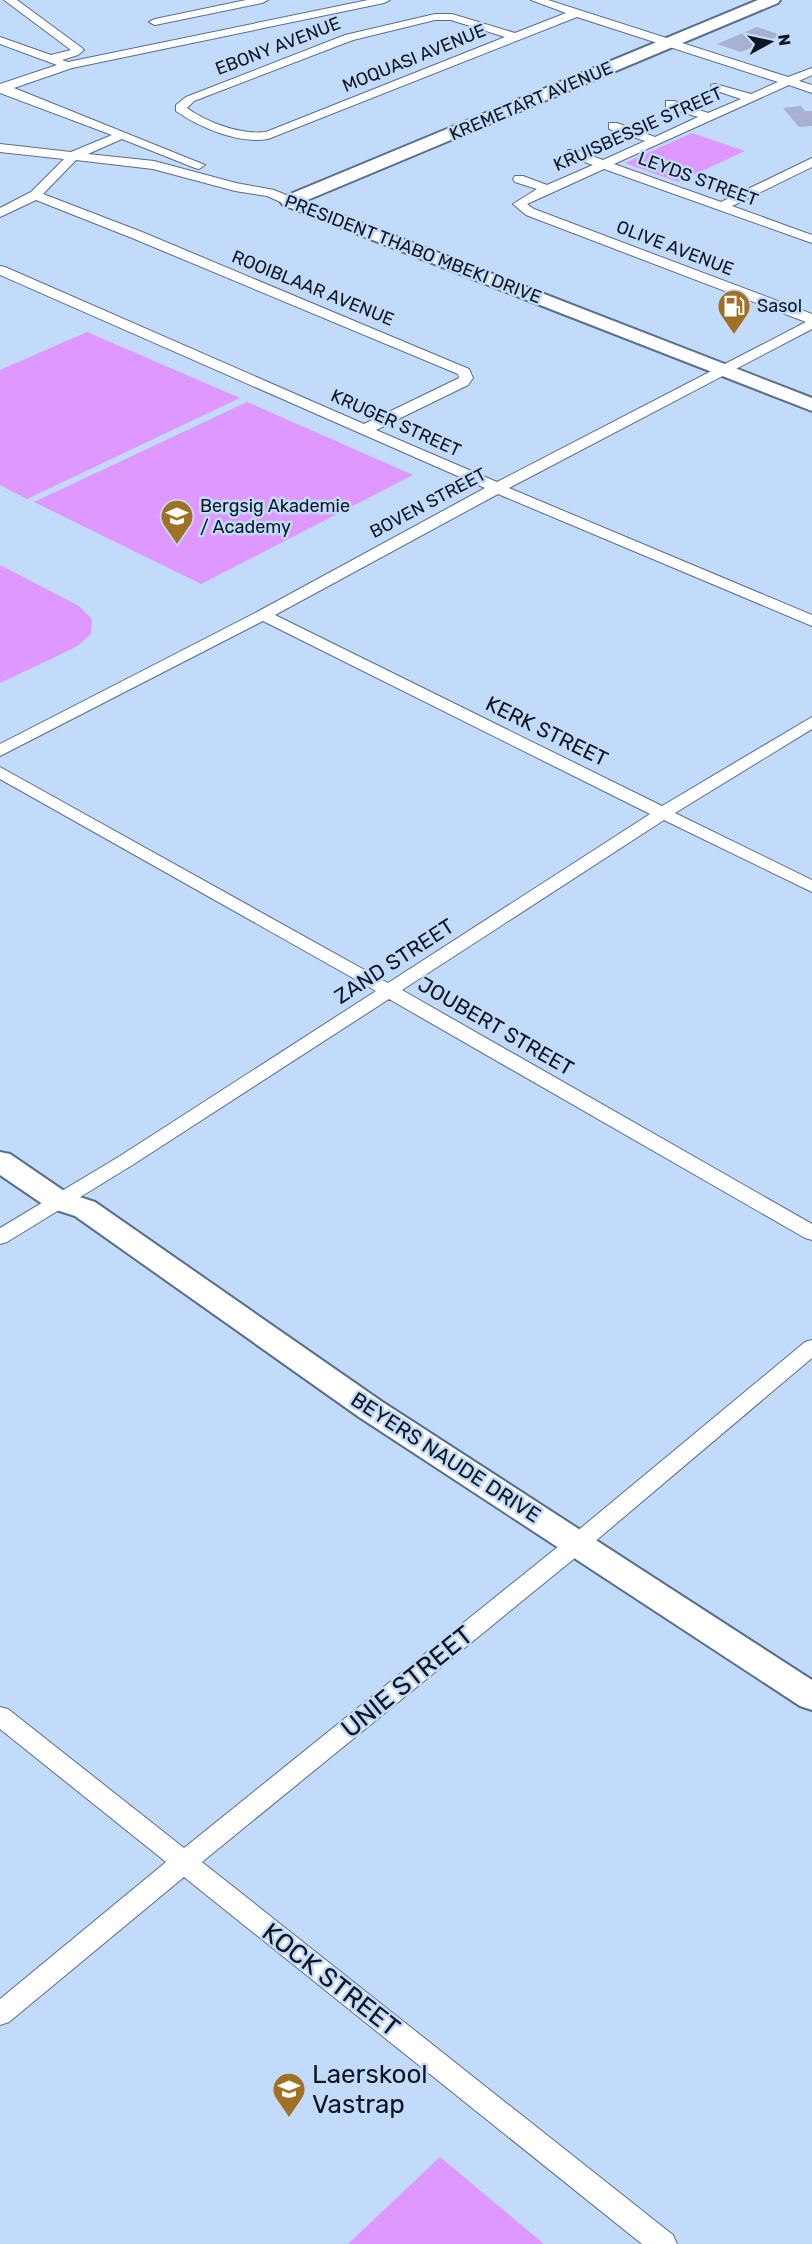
<svg xmlns="http://www.w3.org/2000/svg" width="812" height="2244" font-family="Rubik,sans-serif">
<style>
.green{fill:#de98ff}
.building{fill:#a8b0d3}
.lines{fill:none;stroke-linecap:round;stroke-linejoin:round}
.street-casing{stroke:#586e8a;stroke-width:2}
.secondary-casing{stroke:#586e8a;stroke-width:4}
.street{fill:#fff;fill-rule:evenodd}
.secondary{fill:#fff;fill-rule:evenodd}
.labels{text-anchor:middle;dominant-baseline:central;stroke-width:5;stroke-linejoin:round;paint-order:stroke}
.far-street-label{font-size:18px;fill:#0e1721;stroke:#c2dbfb}
.far-poi-label{font-size:18px;fill:#0e1721;stroke:#c2dbfb;text-anchor:start}
.street-label{font-size:21px;fill:#0e1721;stroke:#c2dbfb}
.near-street-label{font-size:26px;fill:#0e1721;stroke:#c2dbfb}
.near-poi-label{font-size:26px;fill:#0e1721;stroke:#c2dbfb;text-anchor:start}
</style>
<rect width="100%" height="100%" fill="#c2dbfb"/>
<path class="green" d="M692,133L745,151L678,182L625,163Z
M87,332L240,398L27,499L0,485V370Z
M247,402L413,475L201,584L34,502Z
M0,565L79,606L92,619L91,634L76,647L0,683Z
M440,2157L544,2244H348Z"/>
<path class="building" d="M757,27L781,35L741,52L717,44Z
M801,106L805,111H812V126L799,127L783,108Z"/>
<g class="lines">
<defs>
<path id="street" d="M4,0H17L82,48L84,50L78,55L62,60L68,62L368,0H390L384,3L72,68L14,88L205,165L199,169L195,168L122,139L88,154L154,161L236,183L274,190L293,198L295,201L293,204H285L267,196L235,191L153,169L76,160L43,194L142,232L469,369L473,378L468,385L376,430L497,482L806,322L526,215L513,204L537,189L515,182L513,179L515,176H523L547,185L593,165L568,156V150H576L603,160L645,141L609,129V123H617L655,137L698,117L666,107V101H674L708,113L741,99L711,89V85L715,84L751,94L778,82L577,17L268,139C239,144 200,128 176,111V105L186,97L345,35L435,14H452L515,33L566,13L531,0H548L788,77L812,68V75L799,81L812,85V93L789,85L614,164L721,202L812,158V167L732,206L812,235V243L604,169L527,204L534,209L812,314V329L509,488L812,615V626L498,494L275,615L662,806L812,717V729L675,813L812,880V892L664,820L402,990L812,1224V1240L805,1238L389,999L134,1164L7,1242L0,1244V1228L120,1156L376,991L0,779V767L388,983L650,814L263,621L0,756V744L257,612L485,488L0,275V266L5,267L364,424L459,378L458,374L132,238L36,200L0,217V208L31,192L64,159L0,152V144L71,152L112,135L0,93V84L57,65L0,44V37L51,55L71,50ZM435,20H451L505,37L266,132C241,135 208,123 187,108L194,101L353,40Z
M246,0H268L262,3L155,25L149,22L155,19Z
M812,1340V1358L586,1549L202,1862L673,2235L677,2244H642L184,1877L9,2022L0,2025V1999L166,1862L0,1729V1707L8,1709L184,1848L570,1537L805,1342Z"/>
<path id="secondary" d="M758,0H780L778,3L305,201L812,398V411L283,205L280,201L283,197Z
M0,1152L10,1154L67,1193L95,1202L381,1401L812,1680V1710L800,1706L359,1417L75,1216L47,1207L0,1175Z"/>
</defs>
<use href="#street" class="street-casing"/>
<use href="#secondary" class="secondary-casing"/>
<use href="#street" class="street"/>
<use href="#secondary" class="secondary"/>
</g>
<defs>
<symbol id="fuel-pin" viewBox="-11 -11 22 30"><path d="M0 17L-7.5 6A9.5 9.5 0 1 1 7.5 6Z" fill="#a07024" stroke="#c2dbfb"/><path d="M-5.5-6h7V0h2V4h1.3V-2.5L3-4.5l.8-.8L6-3V5H2.5V1h-1V6h-7ZM-4.2-4.7v3.2H.2V-4.7Z" fill="#fff"/></symbol>
<symbol id="school-pin" viewBox="-11 -11 22 30"><path d="M0 17L-7.5 6A9.5 9.5 0 1 1 7.5 6Z" fill="#a07024" stroke="#c2dbfb"/><path d="M0-5L7-2L0 1L-7-2ZM-4 1L0 2.5L4 1V4Q0 6-4 4Z" fill="#fff"/></symbol>
</defs>
<g fill-rule="evenodd">
<use href="#fuel-pin" x="715" y="287" width="38" height="52"/>
<use href="#school-pin" x="158" y="497" width="38" height="52"/>
<use href="#school-pin" x="270" y="2070" width="38" height="52"/>
</g>
<g class="labels">
<g class="far-street-label">
<text transform="translate(278 46) rotate(-21)">EBONY AVENUE</text>
<text transform="translate(414 58) rotate(-22)">MOQUASI AVENUE</text>
<text transform="translate(531 101) rotate(-23)">KREMETART AVENUE</text>
<text transform="translate(638 129) rotate(-24)">KRUISBESSIE STREET</text>
<text transform="translate(698 179) rotate(20)">LEYDS STREET</text>
<text transform="translate(675 248) rotate(21)">OLIVE AVENUE</text>
<text transform="translate(413 249) rotate(21)">PRESIDENT THABO MBEKI DRIVE</text>
<text transform="translate(313 288) rotate(22)">ROOIBLAAR AVENUE</text>
<text transform="translate(396 423) rotate(24)">KRUGER STREET</text>
<text transform="translate(428 503) rotate(-28)">BOVEN STREET</text>
</g>
<g class="far-poi-label">
<text x="757" y="306">Sasol</text>
<text x="200" y="506">Bergsig Akademie<tspan x="200" dy="21">/ Academy</tspan></text>
</g>
<g class="street-label">
<text transform="translate(547 731) rotate(26)">KERK STREET</text>
<text transform="translate(394 961) rotate(-33)">ZAND STREET</text>
<text transform="translate(496 1026) rotate(30)">JOUBERT STREET</text>
<text transform="translate(446 1457) rotate(33)">BEYERS NAUDE DRIVE</text>
</g>
<g class="near-street-label">
<text transform="translate(407 1682) rotate(-39)">UNIE STREET</text>
<text transform="translate(331 1980) rotate(38)">KOCK STREET</text>
</g>
<g class="near-poi-label">
<text x="312" y="2074">Laerskool<tspan x="312" dy="30">Vastrap</tspan></text>
</g>
</g>
<g transform="translate(770 42) rotate(82)" stroke="#c2dbfb" stroke-width="4.5" paint-order="stroke">
<path d="M0-4.5L10 22L0 15L-10 22Z" fill="#0e1721"/>
<text y="-9" font-size="16" font-weight="bold" text-anchor="middle" fill="#0e1721">N</text>
</g>
</svg>
